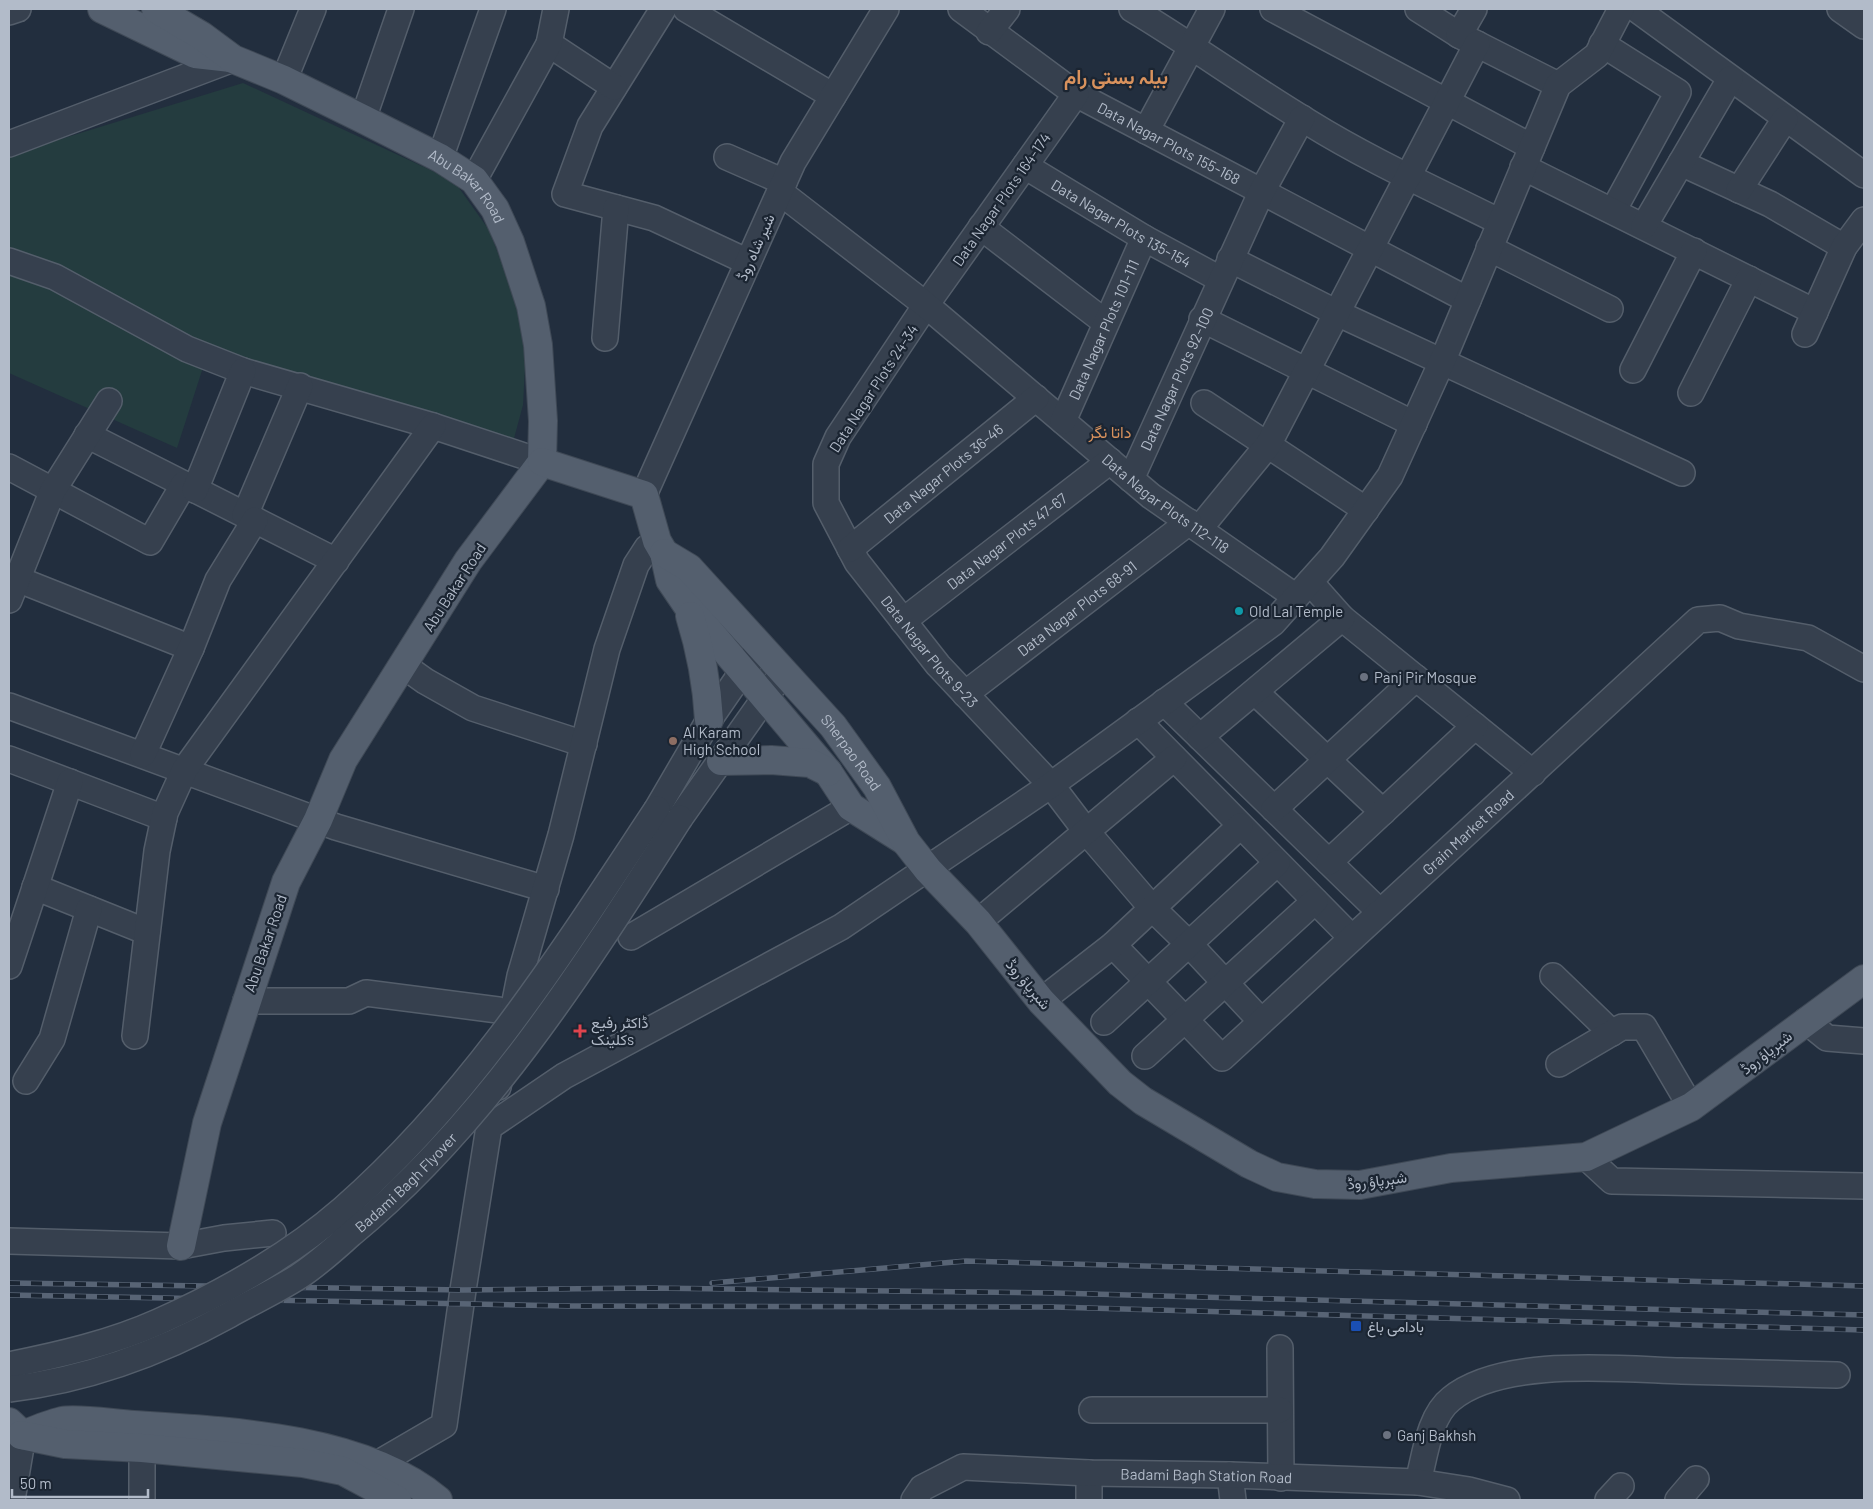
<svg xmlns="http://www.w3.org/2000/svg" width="1873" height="1509" font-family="Barlow,Vazirmatn,sans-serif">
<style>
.green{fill:#243c3f}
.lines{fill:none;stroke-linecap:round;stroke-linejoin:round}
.minor-casing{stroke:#545e6b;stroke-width:28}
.major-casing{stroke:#3f4956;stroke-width:30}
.minor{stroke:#36404e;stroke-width:25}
.major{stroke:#545f6e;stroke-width:28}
.rail-casing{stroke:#586475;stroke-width:5.5}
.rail{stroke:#1b2532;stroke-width:4;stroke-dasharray:11;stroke-linecap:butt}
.minor-bridge-casing{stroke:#545e6b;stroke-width:28;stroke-linecap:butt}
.minor-bridge{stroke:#36404e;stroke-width:25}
.culture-dot{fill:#0f9aa8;stroke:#1b2532;stroke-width:2}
.worship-dot{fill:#6b7280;stroke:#1b2532;stroke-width:2}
.education-dot{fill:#8d6e63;stroke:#1b2532;stroke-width:2}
.health-dot{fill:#e0444e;stroke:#1b2532;stroke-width:2}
.transit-dot{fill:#1a4fb4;stroke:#1b2532;stroke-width:2}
.labels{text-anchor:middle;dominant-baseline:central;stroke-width:4.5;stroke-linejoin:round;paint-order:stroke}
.street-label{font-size:15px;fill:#b2bbc9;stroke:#1b2532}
.poi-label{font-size:15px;fill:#b2bbc9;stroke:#1b2532;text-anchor:start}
.neighbourhood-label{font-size:16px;fill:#d9925d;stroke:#1b2532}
.district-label{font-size:20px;font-weight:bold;fill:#d9925d;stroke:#1b2532}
</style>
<rect width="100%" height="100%" fill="#222e3e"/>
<path class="green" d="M243,83L454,181L489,230L527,328L523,405L513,442L208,352L177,448L9,373V155Z"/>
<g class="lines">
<defs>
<g id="minor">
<path d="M663,9L590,126L565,194L654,218L748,262"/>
<path d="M686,9L833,96"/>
<path id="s1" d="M961,9L1076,94L1468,300"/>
<path d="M1132,9C1192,45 1248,86 1308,122C1369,160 1436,190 1500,222"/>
<path d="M1273,9L1532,147"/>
<path d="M1418,9L1459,35L1558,85"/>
<path d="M1636,9L1864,175"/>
<path d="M1840,9L1864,26"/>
<path d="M9,12L18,9"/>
<path d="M989,32L1007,9"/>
<path d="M1459,35L1474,9"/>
<path d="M549,44L614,87"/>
<path d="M1602,44L1678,92L1613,211"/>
<path d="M284,80L313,9"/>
<path id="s2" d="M1076,94L926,305L838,437L826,464V503L857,562L938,665L1051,785L1086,831L1152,908L1189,944L1261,1021"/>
<path d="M363,119L401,9"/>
<path d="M1146,131L1212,9"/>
<path d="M9,144L233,59"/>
<path d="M727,157L784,182"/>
<path d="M440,158L493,9"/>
<path d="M1681,163L1770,204L1844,247"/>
<path id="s3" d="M1025,166L1144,238L1220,279"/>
<path d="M1523,167L1815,312"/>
<path d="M474,180L549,44L556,9"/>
<path d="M1739,190L1785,119"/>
<path id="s4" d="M780,192L926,305L1151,496L1296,597"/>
<path d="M1644,226L1730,79"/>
<path d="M981,227L1105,322"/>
<path d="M1489,248L1610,309"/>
<path d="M1230,259L1337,313L1682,473"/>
<path d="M9,261L55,277L187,349L243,371L433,426L542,462"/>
<path d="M1202,319L1414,424"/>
<path d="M1805,334L1844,247L1864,220"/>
<path d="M605,338L616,208"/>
<path d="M1633,370L1694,251"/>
<path d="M1691,393L1749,279"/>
<path d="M1204,403L1366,510"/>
<path id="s5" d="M1063,421L1144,238"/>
<path d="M87,435L336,561"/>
<path d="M9,467L150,542L184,484"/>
<path id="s6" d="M1131,479L1261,193L1302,118"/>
<path d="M195,490L243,371"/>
<path d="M644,495L793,162L886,9"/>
<path d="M245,515L300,386"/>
<path d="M1199,529L1268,445L1477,44"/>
<path id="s7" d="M850,549L1036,398"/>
<path d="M17,579L191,648"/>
<path d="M1310,582L1342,618L1533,773"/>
<path d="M9,600L53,490L109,401"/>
<path id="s8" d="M903,621L1110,461"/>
<path d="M404,666L425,681L473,708L584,744"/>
<path d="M1255,692L1383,812"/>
<path id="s9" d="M965,694L1189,522"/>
<path d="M1164,702L1380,912"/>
<path d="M9,706L336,827L546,889"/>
<path d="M1138,721L1352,938"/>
<path d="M1200,737L1342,618"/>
<path d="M143,754L191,648L218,580L255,520"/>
<path d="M9,759L164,818"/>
<path d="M657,809L709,720L760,646"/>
<path d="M1274,809L1416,678"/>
<path d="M680,818L783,672"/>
<path d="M1329,862L1475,726"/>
<path d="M35,887L147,932"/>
<path d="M978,922L1174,758"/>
<path d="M631,937L851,807"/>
<path id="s10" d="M1113,945L1222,1058L1698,620L1720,618L1739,626L1808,638L1864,669"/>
<path d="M9,966L70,782"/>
<path d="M1553,976L1612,1033"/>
<path d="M246,1001H349L366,993L498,1010"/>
<path d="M1041,1001L1113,945L1240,826"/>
<path d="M1806,1021L1827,1038L1864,1041"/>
<path d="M1104,1022L1277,863"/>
<path d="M135,1036L157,851L165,813L185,769L433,426"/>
<path d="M1145,1056L1315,901"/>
<path d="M1559,1064L1622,1027H1644L1691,1107"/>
<path d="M26,1081L52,1039L89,909"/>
<path d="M498,1087L520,976L561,835L607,649L636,565L647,548L657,541"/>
<path d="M1586,1157L1612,1181L1864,1186"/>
<path d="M9,1241L181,1246L224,1238L273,1233"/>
<path d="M1280,1348L1281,1478"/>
<path d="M1092,1410H1280"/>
<path d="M142,1448V1500"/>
<path d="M377,1464L444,1425L463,1290L489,1127L564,1076L841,927L1051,785L1273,623L1332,557L1390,476L1445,355L1558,85L1597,55L1621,9"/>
<path d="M1089,1473V1500"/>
<path d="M1230,1475L1233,1500"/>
<path d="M1418,1482C1425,1456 1429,1416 1451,1399C1502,1357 1618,1369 1681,1371C1733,1372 1785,1374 1837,1375"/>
<path d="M12,1500L23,1435"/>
<path id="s11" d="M914,1500L922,1488L963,1467L1089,1473L1230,1475L1418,1482L1469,1490L1507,1500"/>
<path d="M1608,1500L1621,1486"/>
<path d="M1678,1500L1696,1479"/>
</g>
<g id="major">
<path d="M102,9L195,54L231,58"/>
<path id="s12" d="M156,9L202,36L233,59L284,80L363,119L440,158L474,180L495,209L510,242L531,306L538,345L543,421L542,462L468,561L343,760L318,820L286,882L207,1123L181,1246"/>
<path d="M542,462L644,495L657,541L664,553L670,580L687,605L828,772L851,807L905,841"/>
<path id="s13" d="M664,553L689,568L833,726L877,787L906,842L928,870L978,922L1041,1001L1120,1083L1143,1101L1249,1164L1277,1177L1315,1184L1360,1185L1451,1168L1586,1157L1691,1107L1864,979"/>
<path d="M690,616C701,651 707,683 709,720"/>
<path d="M721,761L771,760L810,763L828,772"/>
<path d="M9,1422L23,1435C35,1430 49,1424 62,1421C79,1418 115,1424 134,1425C229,1431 363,1437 438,1500"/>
<path d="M21,1435L65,1444L142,1448L303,1463L343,1471L397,1500"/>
</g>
</defs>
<use href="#minor" class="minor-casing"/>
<use href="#major" class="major-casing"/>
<use href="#minor" class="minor"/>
<use href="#major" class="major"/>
<defs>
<path id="rail" d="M9,1283L463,1290L650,1288L1056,1293L1864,1315
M712,1283L966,1261L1864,1286
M9,1295L568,1306L1054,1307L1864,1330"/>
</defs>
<use href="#rail" class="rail-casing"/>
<use href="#rail" class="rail"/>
<defs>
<g id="minor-bridge">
<path d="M9,1365C59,1355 111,1343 158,1322C223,1293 289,1256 343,1209C472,1096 563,951 657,809"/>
<path id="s14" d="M9,1389C86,1380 162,1352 229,1315C252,1302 276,1291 298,1277C317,1265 334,1249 351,1234C488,1121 585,966 680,818"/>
</g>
</defs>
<use href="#minor-bridge" class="minor-bridge-casing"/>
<use href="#minor-bridge" class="minor-bridge"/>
</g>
<circle class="culture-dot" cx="1239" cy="611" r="5"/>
<g class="worship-dot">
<circle cx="1364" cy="677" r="5"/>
<circle cx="1387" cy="1435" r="5"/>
</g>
<circle class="education-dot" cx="673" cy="741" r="5"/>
<path class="health-dot" d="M577.5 1023.5h5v5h5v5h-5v5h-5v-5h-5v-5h5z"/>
<rect class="transit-dot" x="1350" y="1320" width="12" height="12" rx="2.5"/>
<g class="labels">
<g class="street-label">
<text stroke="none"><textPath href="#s1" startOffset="248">Data Nagar Plots 155-168</textPath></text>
<text stroke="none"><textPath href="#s12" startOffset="361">Abu Bakar Road</textPath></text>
<text transform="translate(1001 199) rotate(-55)">Data Nagar Plots 164-174</text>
<text stroke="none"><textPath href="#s3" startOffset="112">Data Nagar Plots 135-154</textPath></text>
<text transform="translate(755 247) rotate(-66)">شیر شاہ روڈ</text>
<text stroke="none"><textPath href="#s5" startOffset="100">Data Nagar Plots 101-111</textPath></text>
<text stroke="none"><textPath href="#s6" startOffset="110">Data Nagar Plots 92-100</textPath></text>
<text transform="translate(873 388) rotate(-57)">Data Nagar Plots 24-34</text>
<text stroke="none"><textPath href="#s7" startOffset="120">Data Nagar Plots 36-46</textPath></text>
<text stroke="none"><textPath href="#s4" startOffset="496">Data Nagar Plots 112-118</textPath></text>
<text stroke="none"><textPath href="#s8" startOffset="131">Data Nagar Plots 47-67</textPath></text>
<text transform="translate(454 587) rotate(-57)">Abu Bakar Road</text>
<text stroke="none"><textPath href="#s9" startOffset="141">Data Nagar Plots 68-91</textPath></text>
<text stroke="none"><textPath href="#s2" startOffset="668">Data Nagar Plots 9-23</textPath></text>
<text stroke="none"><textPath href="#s13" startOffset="275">Sherpao Road</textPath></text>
<text stroke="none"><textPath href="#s10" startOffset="491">Grain Market Road</textPath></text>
<text transform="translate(265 943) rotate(-71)">Abu Bakar Road</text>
<text transform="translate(1029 984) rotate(50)">شېرپاؤ روڈ</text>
<text transform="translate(1766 1052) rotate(-38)">شېرپاؤ روڈ</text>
<text transform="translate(1377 1180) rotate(-7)">شېرپاؤ روڈ</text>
<text stroke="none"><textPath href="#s14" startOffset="456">Badami Bagh Flyover</textPath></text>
<text stroke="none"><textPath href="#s11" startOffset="304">Badami Bagh Station Road</textPath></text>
</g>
<g class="poi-label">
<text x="1249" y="611">Old Lal Temple</text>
<text x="1374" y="677">Panj Pir Mosque</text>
<text x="683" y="732">Al Karam<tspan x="683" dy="17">High School</tspan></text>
<text x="591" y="1022">ڈاکٹر رفیع<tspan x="591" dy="17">کلینکs</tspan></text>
<text x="1367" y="1326">بادامی باغ</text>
<text x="1397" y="1435">Ganj Bakhsh</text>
</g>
<g class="neighbourhood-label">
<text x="1110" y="431">داتا نگر</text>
</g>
<g class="district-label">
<text x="1116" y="76">بیلہ بستی رام</text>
</g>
</g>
<rect width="1873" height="1509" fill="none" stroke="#b2bbc9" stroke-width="20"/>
<path d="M12 1489v8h136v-8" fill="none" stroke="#b2bbc9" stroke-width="2.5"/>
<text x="20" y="1489" font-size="15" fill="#b2bbc9" stroke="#1b2532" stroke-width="4" paint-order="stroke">50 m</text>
</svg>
